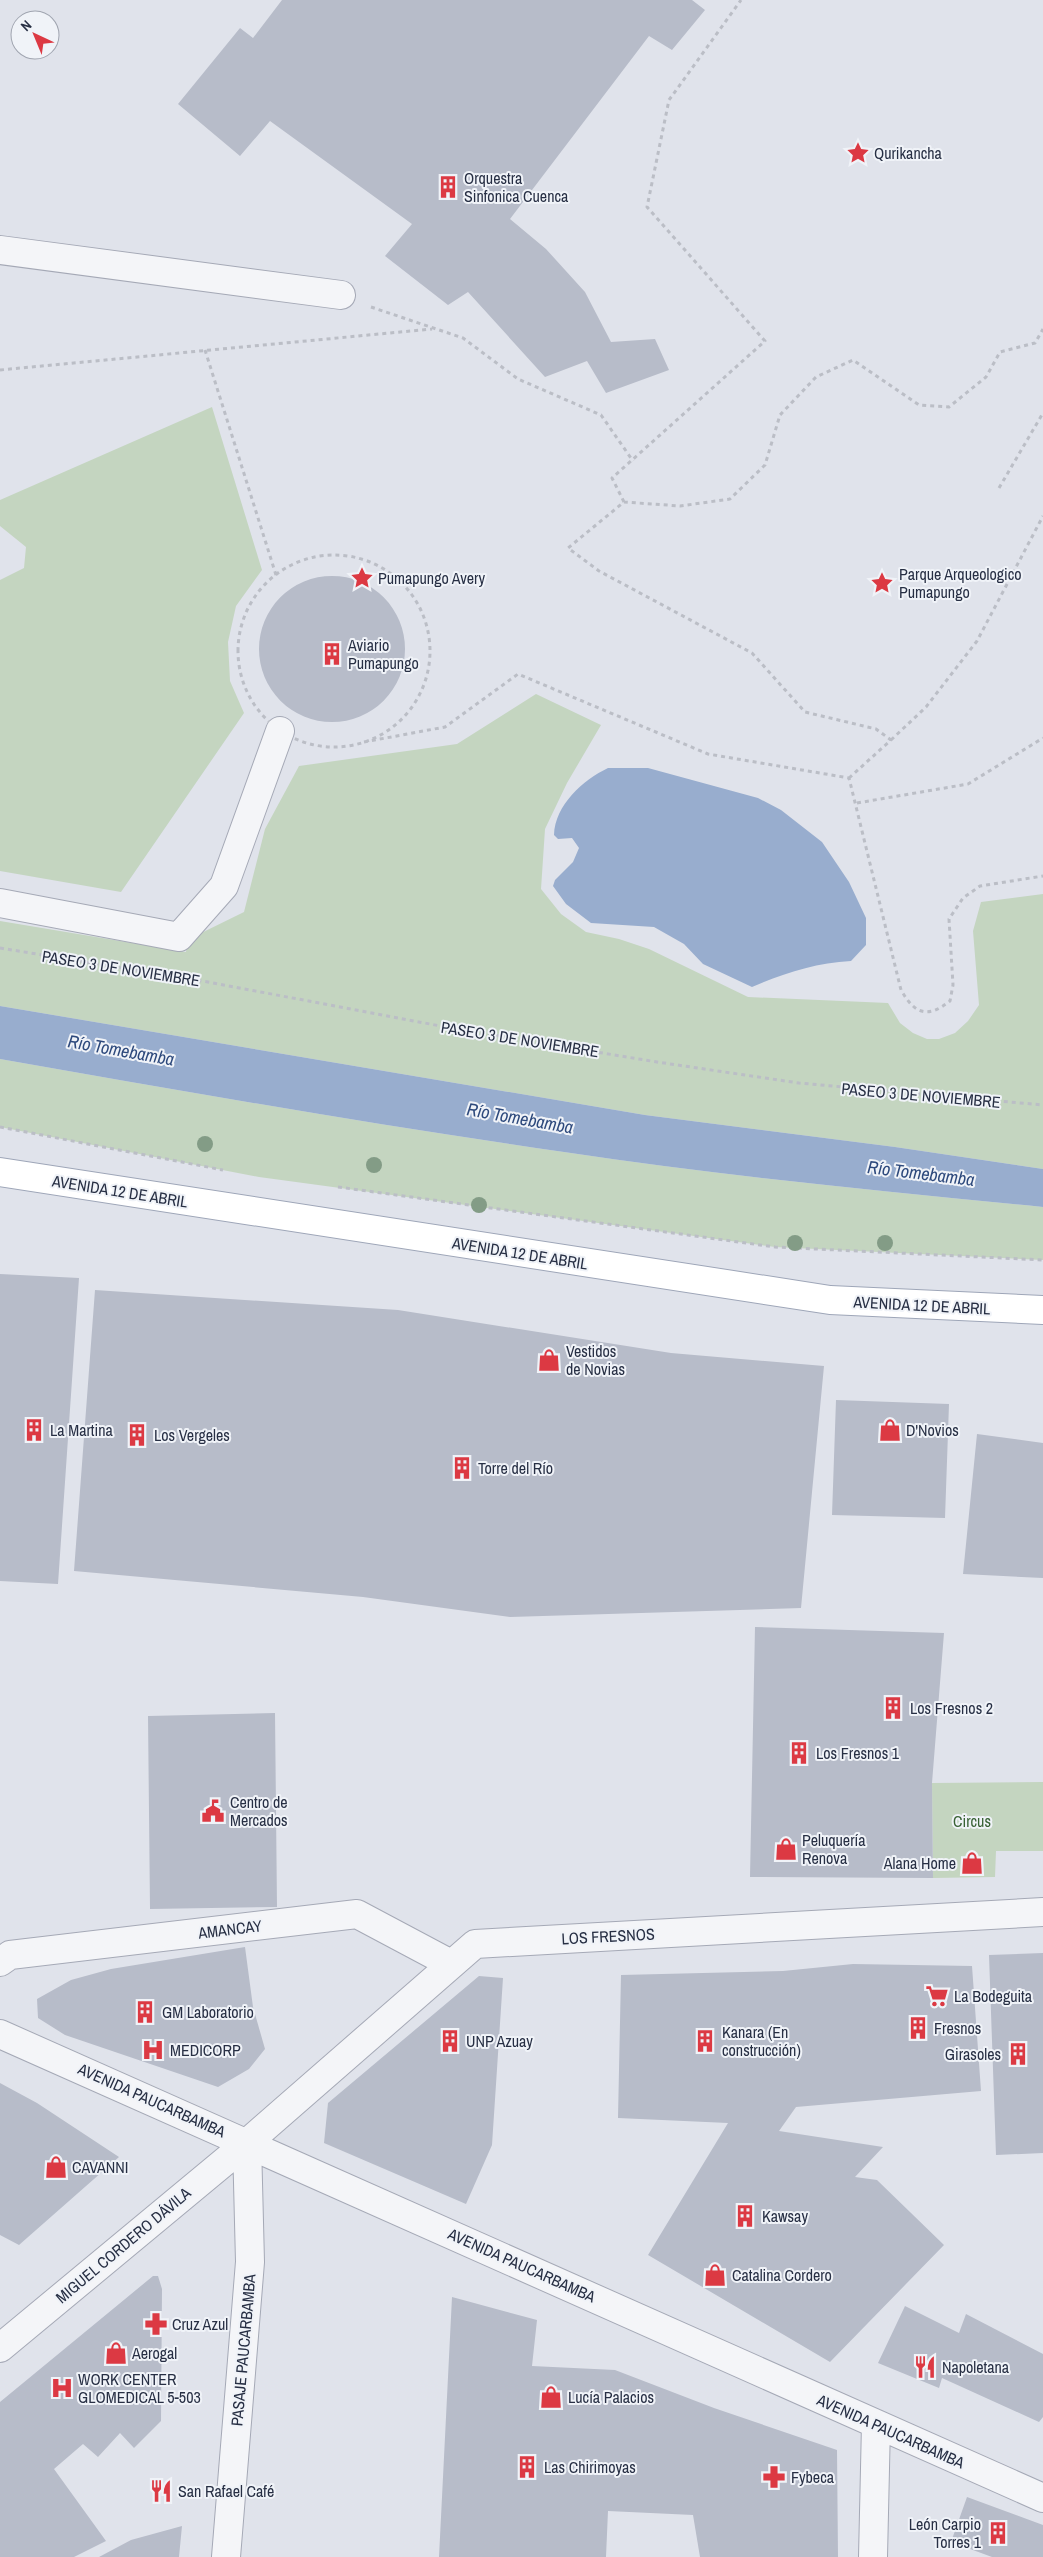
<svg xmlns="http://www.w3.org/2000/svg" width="1043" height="2557" font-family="'Archivo Narrow',sans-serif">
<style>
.green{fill:#c4d5c0}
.water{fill:#98adce}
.building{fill:#b7bcc9}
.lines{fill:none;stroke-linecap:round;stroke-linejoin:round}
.minor-casing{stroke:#a5a9b6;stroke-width:30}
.major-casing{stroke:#9ea6b8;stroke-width:30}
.path{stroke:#bbbec6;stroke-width:3;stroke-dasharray:4 4;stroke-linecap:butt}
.minor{stroke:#f4f5f8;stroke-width:28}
.major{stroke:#fff;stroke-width:28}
.tree{fill:#839c86}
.labels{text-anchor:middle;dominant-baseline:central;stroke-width:4;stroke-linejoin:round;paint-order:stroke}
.poi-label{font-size:16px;fill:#272f44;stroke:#f0f3f8;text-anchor:start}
.street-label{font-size:16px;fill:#272f44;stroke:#f0f3f8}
.park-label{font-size:16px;fill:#376133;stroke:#f0f3f8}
.water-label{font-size:18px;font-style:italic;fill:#2d497c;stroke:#f0f3f8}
</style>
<rect width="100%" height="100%" fill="#e0e3eb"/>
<path class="green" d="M212,407L262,570L236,606L228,642L230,681L244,713L121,892L0,871V580L24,568L26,547L0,526V500Z
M536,694L601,725L567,783L545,829L541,889L561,914L586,932L619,939L649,949L748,997L888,1003L900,1023L913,1033L927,1039H939L955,1033L968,1021L979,1005L973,931L981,902L1043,894V1169L895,1147L645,1115L0,1006V921L186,952L187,940L244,912L265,829L299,766L457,744Z
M0,1059C188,1092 376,1125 564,1152C723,1176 883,1191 1043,1207V1260L775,1247L259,1177L0,1127Z
M1043,1782V1851H996L995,1877L933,1878L932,1783Z"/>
<path class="water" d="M608,768H648L758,798L781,810L822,842L849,882L866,918V945L851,961C815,963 785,973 752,987L703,964L684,944L654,927L591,923L566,904L553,886L555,880L573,862L579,848L572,838L558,839L554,835C555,805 583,780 608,768Z
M0,1006L645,1115L895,1147L1043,1169V1207C883,1191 723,1176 564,1152C376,1125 188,1092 0,1059Z"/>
<path class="building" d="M282,0H692L705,10L672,50L649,36L510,219L546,249L585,292L611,342L655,339L669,370L606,393L587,361L545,377L468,292L448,305L385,256L412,224L270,121L240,156L178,104L240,28L253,38Z
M259 649a73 73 0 1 1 146 0a73 73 0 1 1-146 0Z
M0,1274L79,1278L58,1584L0,1581Z
M95,1290L398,1310L671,1353L824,1366L801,1608L510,1617L363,1597L74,1571Z
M836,1400L949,1404L945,1518L832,1515Z
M977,1434L1043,1443V1578L963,1574Z
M755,1627L944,1633L932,1783L933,1878L750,1877Z
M275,1713L277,1907L150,1909L148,1716Z
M245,1947L253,2007L265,2049L249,2069L218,2087L65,2035L38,2018L37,1999L71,1980L111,1969Z
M1043,1953V2153L996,2155L989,1955Z
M853,1964L972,1966L981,2091L796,2107L779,2131L883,2147L855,2177L877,2180L944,2245L830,2362L648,2255L728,2123L618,2118L621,1975L783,1971Z
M479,1976L503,1978L492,2145L466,2204L324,2143L328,2103Z
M0,2083L37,2103L119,2157L19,2245L0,2235Z
M153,2276H158L162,2289L161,2421L134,2448L120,2433L98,2457L83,2444L54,2469L106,2541L74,2557H0V2402Z
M452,2297L537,2320L532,2366L615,2370L714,2408L837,2450L838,2557H700L693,2515L608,2511L606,2557H439Z
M905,2306L959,2333L966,2314L1043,2354V2417L1039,2422L942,2378L939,2388L878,2363Z
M967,2497L1043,2525V2557H992L951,2542Z
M182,2526L179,2557H99L131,2540Z"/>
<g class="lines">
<defs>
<path id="minor" d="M0,250L341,295
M0,903L179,937L224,886L280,731
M0,1962L10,1955L357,1914L451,1964
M0,2034L1043,2498
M0,2348L247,2143L475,1944L1043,1912
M226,2557L250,2262L247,2143
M873,2557L876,2424"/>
<path id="major" d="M0,1172L830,1300L1043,1310"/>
</defs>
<use href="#minor" class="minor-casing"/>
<use href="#major" class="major-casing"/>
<path class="path" d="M371,307L463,338L518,379L601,415L633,461
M205,350L276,575
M0,370L432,329
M999,488L1043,413
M624,502L612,478L765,341L647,207L669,100L741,0
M238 651a96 96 0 1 1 192 0a96 96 0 1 1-192 0Z
M891,740L926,707L977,641L1043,516
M364,742L445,727L518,674L708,754L849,778L901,990C915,1014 927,1019 950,1001L953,985L949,919L963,898L980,886L1043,876
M849,778L891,740L876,729L805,712L752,653L599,571L568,548L624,502L680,506L730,499L765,465L780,415L816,377L853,360L919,405L949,407L986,377L1000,352L1035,343L1043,329
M857,803L968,784L1043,738
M0,948L208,982L451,1028L657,1062L799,1083L1043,1105
M0,1127L223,1170
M338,1187L775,1247L1043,1260"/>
<use href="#minor" class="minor"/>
<use href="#major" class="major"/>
</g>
<g class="tree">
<circle cx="205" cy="1144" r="8"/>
<circle cx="374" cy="1165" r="8"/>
<circle cx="479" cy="1205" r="8"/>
<circle cx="795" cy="1243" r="8"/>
<circle cx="885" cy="1243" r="8"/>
</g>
<defs>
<symbol id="sight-bare" viewBox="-9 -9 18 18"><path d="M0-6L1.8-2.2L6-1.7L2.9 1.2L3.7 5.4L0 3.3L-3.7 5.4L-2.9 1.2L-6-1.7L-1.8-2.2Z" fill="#dc3943" stroke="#f0f3f8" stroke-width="2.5" paint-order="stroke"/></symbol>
<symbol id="building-bare" viewBox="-9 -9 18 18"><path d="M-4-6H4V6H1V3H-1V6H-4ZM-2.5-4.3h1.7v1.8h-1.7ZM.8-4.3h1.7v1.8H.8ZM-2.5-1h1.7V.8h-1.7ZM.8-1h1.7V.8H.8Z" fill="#dc3943" stroke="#f0f3f8" stroke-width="2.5" paint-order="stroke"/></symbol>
<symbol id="shop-bare" viewBox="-9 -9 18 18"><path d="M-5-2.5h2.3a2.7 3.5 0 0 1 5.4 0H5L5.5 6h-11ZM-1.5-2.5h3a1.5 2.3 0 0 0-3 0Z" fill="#dc3943" stroke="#f0f3f8" stroke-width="2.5" paint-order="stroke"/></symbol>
<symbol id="civic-bare" viewBox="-9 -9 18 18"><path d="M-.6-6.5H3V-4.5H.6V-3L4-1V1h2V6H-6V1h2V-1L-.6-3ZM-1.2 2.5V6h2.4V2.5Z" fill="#dc3943" stroke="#f0f3f8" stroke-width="2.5" paint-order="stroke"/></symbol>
<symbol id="supermarket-bare" viewBox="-9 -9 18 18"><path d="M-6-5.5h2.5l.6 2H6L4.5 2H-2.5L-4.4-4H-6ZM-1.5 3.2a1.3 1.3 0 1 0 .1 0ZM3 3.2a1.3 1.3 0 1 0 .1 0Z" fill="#dc3943" stroke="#f0f3f8" stroke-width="2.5" paint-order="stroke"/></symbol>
<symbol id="hospital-bare" viewBox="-9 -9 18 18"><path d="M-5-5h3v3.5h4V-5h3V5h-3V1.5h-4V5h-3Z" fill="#dc3943" stroke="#f0f3f8" stroke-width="2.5" paint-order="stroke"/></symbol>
<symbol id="pharmacy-bare" viewBox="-9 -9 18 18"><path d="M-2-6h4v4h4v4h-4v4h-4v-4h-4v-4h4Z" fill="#dc3943" stroke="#f0f3f8" stroke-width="2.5" paint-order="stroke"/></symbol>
<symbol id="restaurant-bare" viewBox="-9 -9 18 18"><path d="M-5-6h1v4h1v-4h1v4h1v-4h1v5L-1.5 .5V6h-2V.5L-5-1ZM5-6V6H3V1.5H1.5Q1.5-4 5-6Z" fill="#dc3943" stroke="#f0f3f8" stroke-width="2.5" paint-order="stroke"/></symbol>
</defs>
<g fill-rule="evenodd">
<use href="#sight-bare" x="842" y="137" width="32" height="32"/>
<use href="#building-bare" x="432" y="171" width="32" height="32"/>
<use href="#sight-bare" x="346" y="562" width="32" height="32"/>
<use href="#sight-bare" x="866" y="567" width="32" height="32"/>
<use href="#building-bare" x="316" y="638" width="32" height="32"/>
<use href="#shop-bare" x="533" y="1344" width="32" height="32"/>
<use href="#building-bare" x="18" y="1414" width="32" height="32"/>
<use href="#shop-bare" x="874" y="1414" width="32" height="32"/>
<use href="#building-bare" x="121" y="1419" width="32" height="32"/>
<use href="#building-bare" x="446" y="1452" width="32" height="32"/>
<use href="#building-bare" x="877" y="1692" width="32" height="32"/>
<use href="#building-bare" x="783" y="1737" width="32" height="32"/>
<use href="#civic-bare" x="197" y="1795" width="32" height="32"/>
<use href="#shop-bare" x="770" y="1833" width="32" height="32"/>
<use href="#shop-bare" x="956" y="1847" width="32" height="32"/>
<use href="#supermarket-bare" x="921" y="1980" width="32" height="32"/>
<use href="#building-bare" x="129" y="1996" width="32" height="32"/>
<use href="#building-bare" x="902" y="2012" width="32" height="32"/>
<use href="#building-bare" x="434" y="2025" width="32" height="32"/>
<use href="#building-bare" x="689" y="2025" width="32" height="32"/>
<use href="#hospital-bare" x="137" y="2034" width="32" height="32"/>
<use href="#building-bare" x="1002" y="2038" width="32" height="32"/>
<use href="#shop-bare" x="40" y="2151" width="32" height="32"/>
<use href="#building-bare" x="729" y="2200" width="32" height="32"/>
<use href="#shop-bare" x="699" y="2259" width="32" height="32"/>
<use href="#pharmacy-bare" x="140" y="2308" width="32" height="32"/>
<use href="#shop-bare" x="100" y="2337" width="32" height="32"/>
<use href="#restaurant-bare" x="909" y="2351" width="32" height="32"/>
<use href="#hospital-bare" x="46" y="2372" width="32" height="32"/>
<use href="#shop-bare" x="535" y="2381" width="32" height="32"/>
<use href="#building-bare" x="511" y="2451" width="32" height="32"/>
<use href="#pharmacy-bare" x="758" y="2461" width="32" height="32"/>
<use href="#restaurant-bare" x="145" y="2475" width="32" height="32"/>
<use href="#building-bare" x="982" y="2517" width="32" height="32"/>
</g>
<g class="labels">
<g class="poi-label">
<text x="874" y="153">Qurikancha</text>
<text x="464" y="178">Orquestra<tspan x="464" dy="18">Sinfonica Cuenca</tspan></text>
<text x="899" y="574">Parque Arqueologico<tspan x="899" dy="18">Pumapungo</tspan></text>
<text x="378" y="578">Pumapungo Avery</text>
<text x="348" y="645">Aviario<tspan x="348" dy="18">Pumapungo</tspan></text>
<text x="566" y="1351">Vestidos<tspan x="566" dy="18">de Novias</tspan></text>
<text x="50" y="1430">La Martina</text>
<text x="906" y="1430">D'Novios</text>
<text x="154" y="1435">Los Vergeles</text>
<text x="478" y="1468">Torre del Río</text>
<text x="910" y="1708">Los Fresnos 2</text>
<text x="816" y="1753">Los Fresnos 1</text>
<text x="230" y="1802">Centro de<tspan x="230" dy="18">Mercados</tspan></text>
<text x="802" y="1840">Peluquería<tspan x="802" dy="18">Renova</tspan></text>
<text x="956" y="1863" text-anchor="end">Alana Home</text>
<text x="954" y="1996">La Bodeguita</text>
<text x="162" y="2012">GM Laboratorio</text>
<text x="934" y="2028">Fresnos</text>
<text x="722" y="2032">Kanara (En<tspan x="722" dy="18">construcción)</tspan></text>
<text x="466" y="2041">UNP Azuay</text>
<text x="170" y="2050">MEDICORP</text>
<text x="1001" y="2054" text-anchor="end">Girasoles</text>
<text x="72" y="2167">CAVANNI</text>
<text x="762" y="2216">Kawsay</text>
<text x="732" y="2275">Catalina Cordero</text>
<text x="172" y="2324">Cruz Azul</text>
<text x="132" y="2353">Aerogal</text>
<text x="942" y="2367">Napoletana</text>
<text x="78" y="2379">WORK CENTER<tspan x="78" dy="18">GLOMEDICAL 5-503</tspan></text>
<text x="568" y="2397">Lucía Palacios</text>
<text x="544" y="2467">Las Chirimoyas</text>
<text x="791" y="2477">Fybeca</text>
<text x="178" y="2491">San Rafael Café</text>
<text x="981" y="2524" text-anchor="end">León Carpio<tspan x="981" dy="18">Torres 1</tspan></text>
</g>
<g class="street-label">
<text transform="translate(121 968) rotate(9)">PASEO 3 DE NOVIEMBRE</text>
<text transform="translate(520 1039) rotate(9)">PASEO 3 DE NOVIEMBRE</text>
<text transform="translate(921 1095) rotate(5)">PASEO 3 DE NOVIEMBRE</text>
<text transform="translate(120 1191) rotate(9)">AVENIDA 12 DE ABRIL</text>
<text transform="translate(520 1253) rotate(9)">AVENIDA 12 DE ABRIL</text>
<text transform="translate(922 1305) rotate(3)">AVENIDA 12 DE ABRIL</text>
<text transform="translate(230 1929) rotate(-7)">AMANCAY</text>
<text transform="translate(608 1936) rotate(-3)">LOS FRESNOS</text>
<text transform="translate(152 2100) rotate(24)">AVENIDA PAUCARBAMBA</text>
<text transform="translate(123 2245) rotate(-40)">MIGUEL CORDERO DÁVILA</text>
<text transform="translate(522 2265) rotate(24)">AVENIDA PAUCARBAMBA</text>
<text transform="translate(243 2350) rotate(-85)">PASAJE PAUCARBAMBA</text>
<text transform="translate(891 2431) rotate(24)">AVENIDA PAUCARBAMBA</text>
</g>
<g class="park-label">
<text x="972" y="1821">Circus</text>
</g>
<g class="water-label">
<text transform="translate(121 1050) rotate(10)">Río Tomebamba</text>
<text transform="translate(520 1118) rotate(10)">Río Tomebamba</text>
<text transform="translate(921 1173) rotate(7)">Río Tomebamba</text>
</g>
</g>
<g transform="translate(35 35) rotate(316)"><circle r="24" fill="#f0f3f8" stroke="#a0a5b0"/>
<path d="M0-4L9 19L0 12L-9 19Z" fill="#dc3943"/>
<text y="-8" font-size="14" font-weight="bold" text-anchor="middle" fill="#272f44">N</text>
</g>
</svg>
